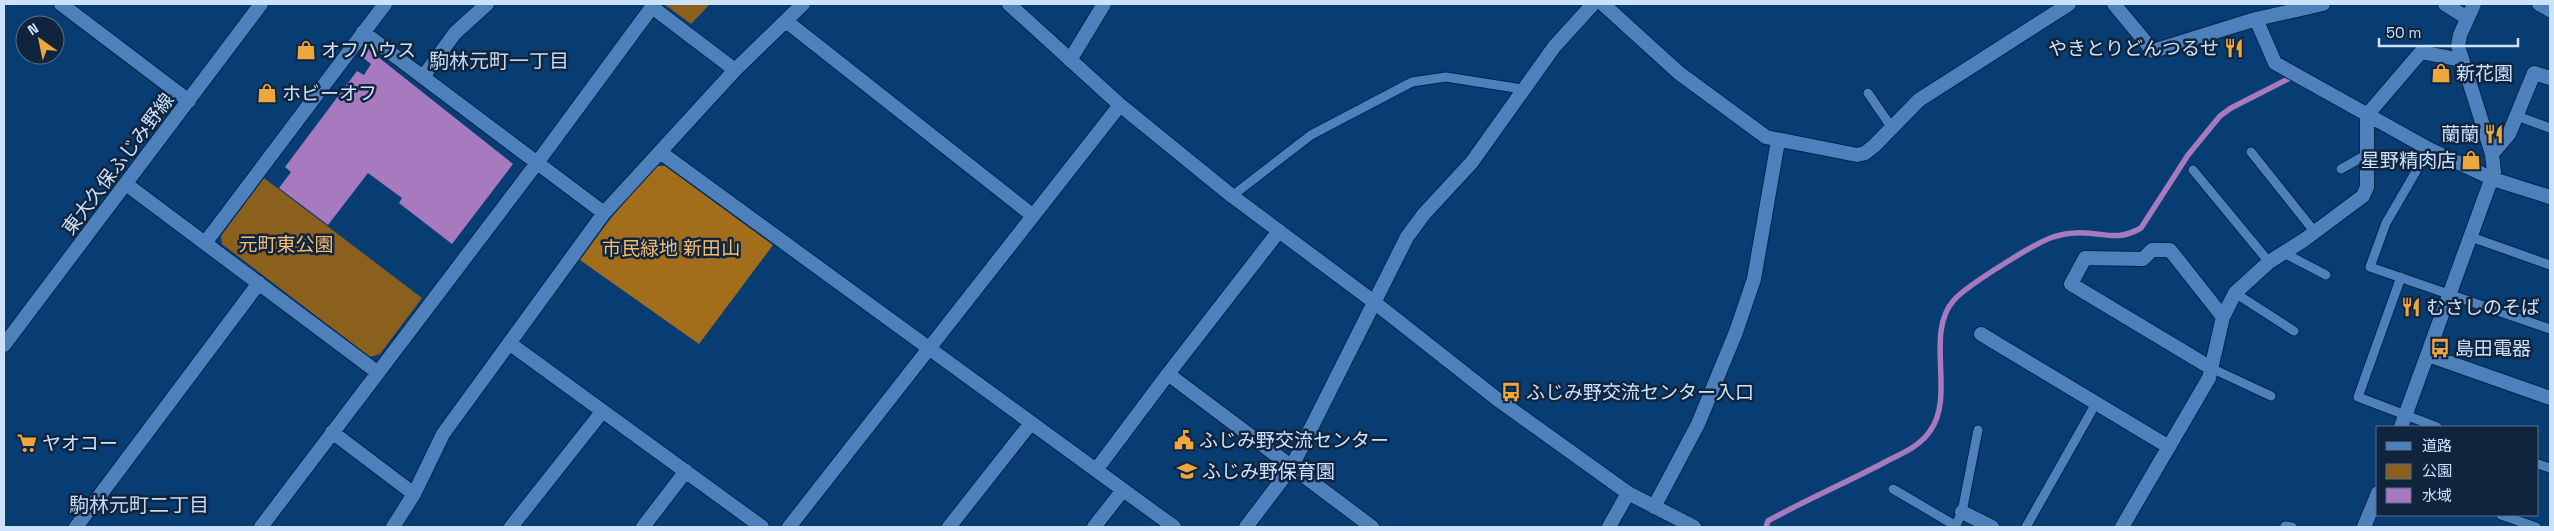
<svg xmlns="http://www.w3.org/2000/svg" width="2554" height="531" font-family="'Space Grotesk','Noto Sans JP',sans-serif">
<style>
.green{fill:#8b5f1c}
.forest{fill:#a26e1b}
.water{fill:#a779bf}
.lines{fill:none;stroke-linecap:round;stroke-linejoin:round}
.stream{stroke:#a779bf;stroke-width:5.5}
.service-casing{stroke:#00244c;stroke-width:11}
.minor-casing{stroke:#00244c;stroke-width:16}
.tertiary-casing{stroke:#00244c;stroke-width:16}
.secondary-casing{stroke:#00244c;stroke-width:16}
.service{stroke:#4e81bc;stroke-width:9}
.minor{stroke:#4e81bc;stroke-width:14}
.tertiary{stroke:#4e81bc;stroke-width:14}
.secondary{stroke:#4e81bc;stroke-width:14}
.labels{text-anchor:middle;dominant-baseline:central;stroke-width:5;stroke-linejoin:round;paint-order:stroke}
.poi-label{font-size:19px;fill:#cce2fc;stroke:#10253d;text-anchor:start}
.street-label{font-size:19px;fill:#cce2fc;stroke:#10253d}
.park-label{font-size:19px;fill:#f6bd71;stroke:#10253d}
.neighbourhood-label{font-size:20px;fill:#c4daf3;stroke:#10253d}
</style>
<rect width="100%" height="100%" fill="#073d73"/>
<path class="green" d="M664,4H710L691,24Z
M264,178L422,298L380,354L370,357L222,244L221,236Z"/>
<path class="forest" d="M656,166H665L773,245L699,344L580,260L610,219Z"/>
<path class="water" d="M368,49L513,164L452,244L399,203L402,198L368,173L328,225L279,188L291,172L285,167L357,71L364,75L371,64L362,57Z"/>
<g class="lines">
<path class="stream" d="M1766,527L1768,521C1807,499 1848,482 1887,461C1903,453 1920,446 1930,431C1956,396 1924,333 1954,300C1966,286 2035,243 2053,237C2060,235 2068,233 2075,233C2103,231 2115,243 2141,228L2188,155L2220,116L2231,108L2290,78"/>
<defs>
<path id="service" d="M1868,93L1892,128
M2517,116L2550,128
M2429,149L2386,223L2370,267L2550,329
M2251,152L2314,231
M2341,169L2366,155
M2193,170L2269,262
M1232,196L1311,135L1412,82L1446,77L1522,89
M2471,237L2550,265
M2284,253L2326,275
M2401,277L2358,397L2437,427
M2235,293L2294,331
M2211,368L2271,396
M2538,464L2550,468
M1893,489L1956,526
M2501,515L2536,527
M2285,526L2292,527
M1955,527L1962,512L1978,430
M2026,527L2095,405"/>
<path id="minor" d="M61,4L189,101
M1603,4L1679,73L1766,137L1857,155L1865,153L1874,146L1919,100L2069,4
M2114,4L2153,51L2256,19L2323,4
M2445,4L2467,18
M2539,4L2550,10
M2256,19L2275,63L2429,149L2493,179L2550,197
M786,21L1032,215
M363,32L604,213
M1070,60L1104,4
M423,77L455,33L487,4
M660,152L1174,527
M2492,154L2509,134L2534,73L2550,78
M126,184L377,372
M205,243L385,4
M1981,334L2169,447
M509,343L762,527
M2428,355L2550,398
M2211,368L2071,284L2085,258L2143,259L2152,250H2170L2223,317
M1168,374L1279,231
M2401,427L2494,172L2492,154L2458,46L2460,35L2474,4
M332,432L414,494
M1096,470L1168,374L1372,527
M1628,493L1694,527
M1654,507L1698,424L1736,332L1754,279L1778,141
M1962,512L1992,527
M76,527L259,283
M261,527L537,163L652,7L735,70
M393,527L414,494L443,434L604,213L735,70L803,4
M511,527L602,412
M643,527L686,471
M949,527L1031,423
M1094,527L1123,490
M2122,527L2209,378L2223,317L2235,293L2269,262L2304,240L2363,196L2367,187V115L2421,52L2461,60
M2364,527L2378,493"/>
<path id="tertiary" d="M1009,4L1120,105L1232,196L1374,302L1497,399L1628,493L1609,527
M789,527L1120,105
M1246,527L1291,468L1407,237L1424,214L1472,162L1554,47L1593,4"/>
<path id="secondary" d="M4,345L261,4"/>
</defs>
<use href="#service" class="service-casing"/>
<use href="#minor" class="minor-casing"/>
<use href="#tertiary" class="tertiary-casing"/>
<use href="#secondary" class="secondary-casing"/>
<use href="#service" class="service"/>
<use href="#minor" class="minor"/>
<use href="#tertiary" class="tertiary"/>
<use href="#secondary" class="secondary"/>
</g>
<defs>
<symbol id="restaurant-bare" viewBox="-9 -9 18 18"><path d="M-5-6h1v4h1v-4h1v4h1v-4h1v5L-1.5 .5V6h-2V.5L-5-1ZM5-6V6H3V1.5H1.5Q1.5-4 5-6Z" fill="#eea73c" stroke="#10253d" stroke-width="2.5" paint-order="stroke"/></symbol>
<symbol id="shop-bare" viewBox="-9 -9 18 18"><path d="M-5-2.5h2.3a2.7 3.5 0 0 1 5.4 0H5L5.5 6h-11ZM-1.5-2.5h3a1.5 2.3 0 0 0-3 0Z" fill="#eea73c" stroke="#10253d" stroke-width="2.5" paint-order="stroke"/></symbol>
<symbol id="bus-bare" viewBox="-9 -9 18 18"><path d="M-5-6H5V4H4V6H2V4H-2V6H-4V4H-5ZM-3.5-4V0h7V-4ZM-3.5 1.2v1.5H-2V1.2ZM2 1.2v1.5H3.5V1.2Z" fill="#eea73c" stroke="#10253d" stroke-width="2.5" paint-order="stroke"/></symbol>
<symbol id="civic-bare" viewBox="-9 -9 18 18"><path d="M-.6-6.5H3V-4.5H.6V-3L4-1V1h2V6H-6V1h2V-1L-.6-3ZM-1.2 2.5V6h2.4V2.5Z" fill="#eea73c" stroke="#10253d" stroke-width="2.5" paint-order="stroke"/></symbol>
<symbol id="supermarket-bare" viewBox="-9 -9 18 18"><path d="M-6-5.5h2.5l.6 2H6L4.5 2H-2.5L-4.4-4H-6ZM-1.5 3.2a1.3 1.3 0 1 0 .1 0ZM3 3.2a1.3 1.3 0 1 0 .1 0Z" fill="#eea73c" stroke="#10253d" stroke-width="2.5" paint-order="stroke"/></symbol>
<symbol id="school-bare" viewBox="-9 -9 18 18"><path d="M0-5L7-2L0 1L-7-2ZM-4 1L0 2.5L4 1V4Q0 6-4 4Z" fill="#eea73c" stroke="#10253d" stroke-width="2.5" paint-order="stroke"/></symbol>
</defs>
<g fill-rule="evenodd">
<use href="#restaurant-bare" x="2220" y="34" width="28" height="28"/>
<use href="#shop-bare" x="292" y="36" width="28" height="28"/>
<use href="#shop-bare" x="2427" y="59" width="28" height="28"/>
<use href="#shop-bare" x="253" y="79" width="28" height="28"/>
<use href="#restaurant-bare" x="2480" y="120" width="28" height="28"/>
<use href="#shop-bare" x="2457" y="146" width="28" height="28"/>
<use href="#restaurant-bare" x="2397" y="293" width="28" height="28"/>
<use href="#bus-bare" x="2426" y="334" width="28" height="28"/>
<use href="#bus-bare" x="1497" y="378" width="28" height="28"/>
<use href="#civic-bare" x="1170" y="426" width="28" height="28"/>
<use href="#supermarket-bare" x="13" y="429" width="28" height="28"/>
<use href="#school-bare" x="1173" y="457" width="28" height="28"/>
</g>
<g class="labels">
<g class="poi-label">
<text x="2219" y="48" text-anchor="end">やきとりどんつるせ</text>
<text x="321" y="50">オフハウス</text>
<text x="2456" y="73">新花園</text>
<text x="282" y="93">ホビーオフ</text>
<text x="2479" y="134" text-anchor="end">蘭蘭</text>
<text x="2456" y="160" text-anchor="end">星野精肉店</text>
<text x="2426" y="307">むさしのそば</text>
<text x="2455" y="348">島田電器</text>
<text x="1526" y="392">ふじみ野交流センター入口</text>
<text x="1199" y="440">ふじみ野交流センター</text>
<text x="42" y="443">ヤオコー</text>
<text x="1202" y="471">ふじみ野保育園</text>
</g>
<g class="street-label">
<text transform="translate(118 164) rotate(-53)">東大久保ふじみ野線</text>
</g>
<g class="park-label">
<text x="286" y="244">元町東公園</text>
<text x="671" y="248">市民緑地 新田山</text>
</g>
<g class="neighbourhood-label">
<text x="499" y="61">駒林元町一丁目</text>
<text x="139" y="505">駒林元町二丁目</text>
</g>
</g>
<rect width="2554" height="531" fill="none" stroke="#cce2fc" stroke-width="10"/>
<rect x="2376" y="426" width="162" height="90" fill="#10253d" stroke="#5b7189"/>
<rect x="2386" y="442" width="25" height="8" fill="#4e81bc" stroke="#5b7189"/>
<text x="2422" y="451" font-size="15" fill="#cce2fc">道路</text>
<rect x="2386" y="464" width="25" height="15" fill="#8b5f1c" stroke="#5b7189"/>
<text x="2422" y="476" font-size="15" fill="#cce2fc">公園</text>
<rect x="2386" y="488" width="25" height="15" fill="#a779bf" stroke="#5b7189"/>
<text x="2422" y="501" font-size="15" fill="#cce2fc">水域</text>
<g transform="translate(40 40) rotate(327)"><circle r="24" fill="#10253d" stroke="#5b7189"/>
<path d="M0-4L9 19L0 12L-9 19Z" fill="#eea73c"/>
<text y="-8" font-size="14" font-weight="bold" text-anchor="middle" fill="#cce2fc">N</text>
</g>
<path d="M2379 38v8h139v-8" fill="none" stroke="#cce2fc" stroke-width="2.5"/>
<text x="2386" y="38" font-size="15" fill="#cce2fc" stroke="#10253d" stroke-width="4" paint-order="stroke">50 m</text>
</svg>
